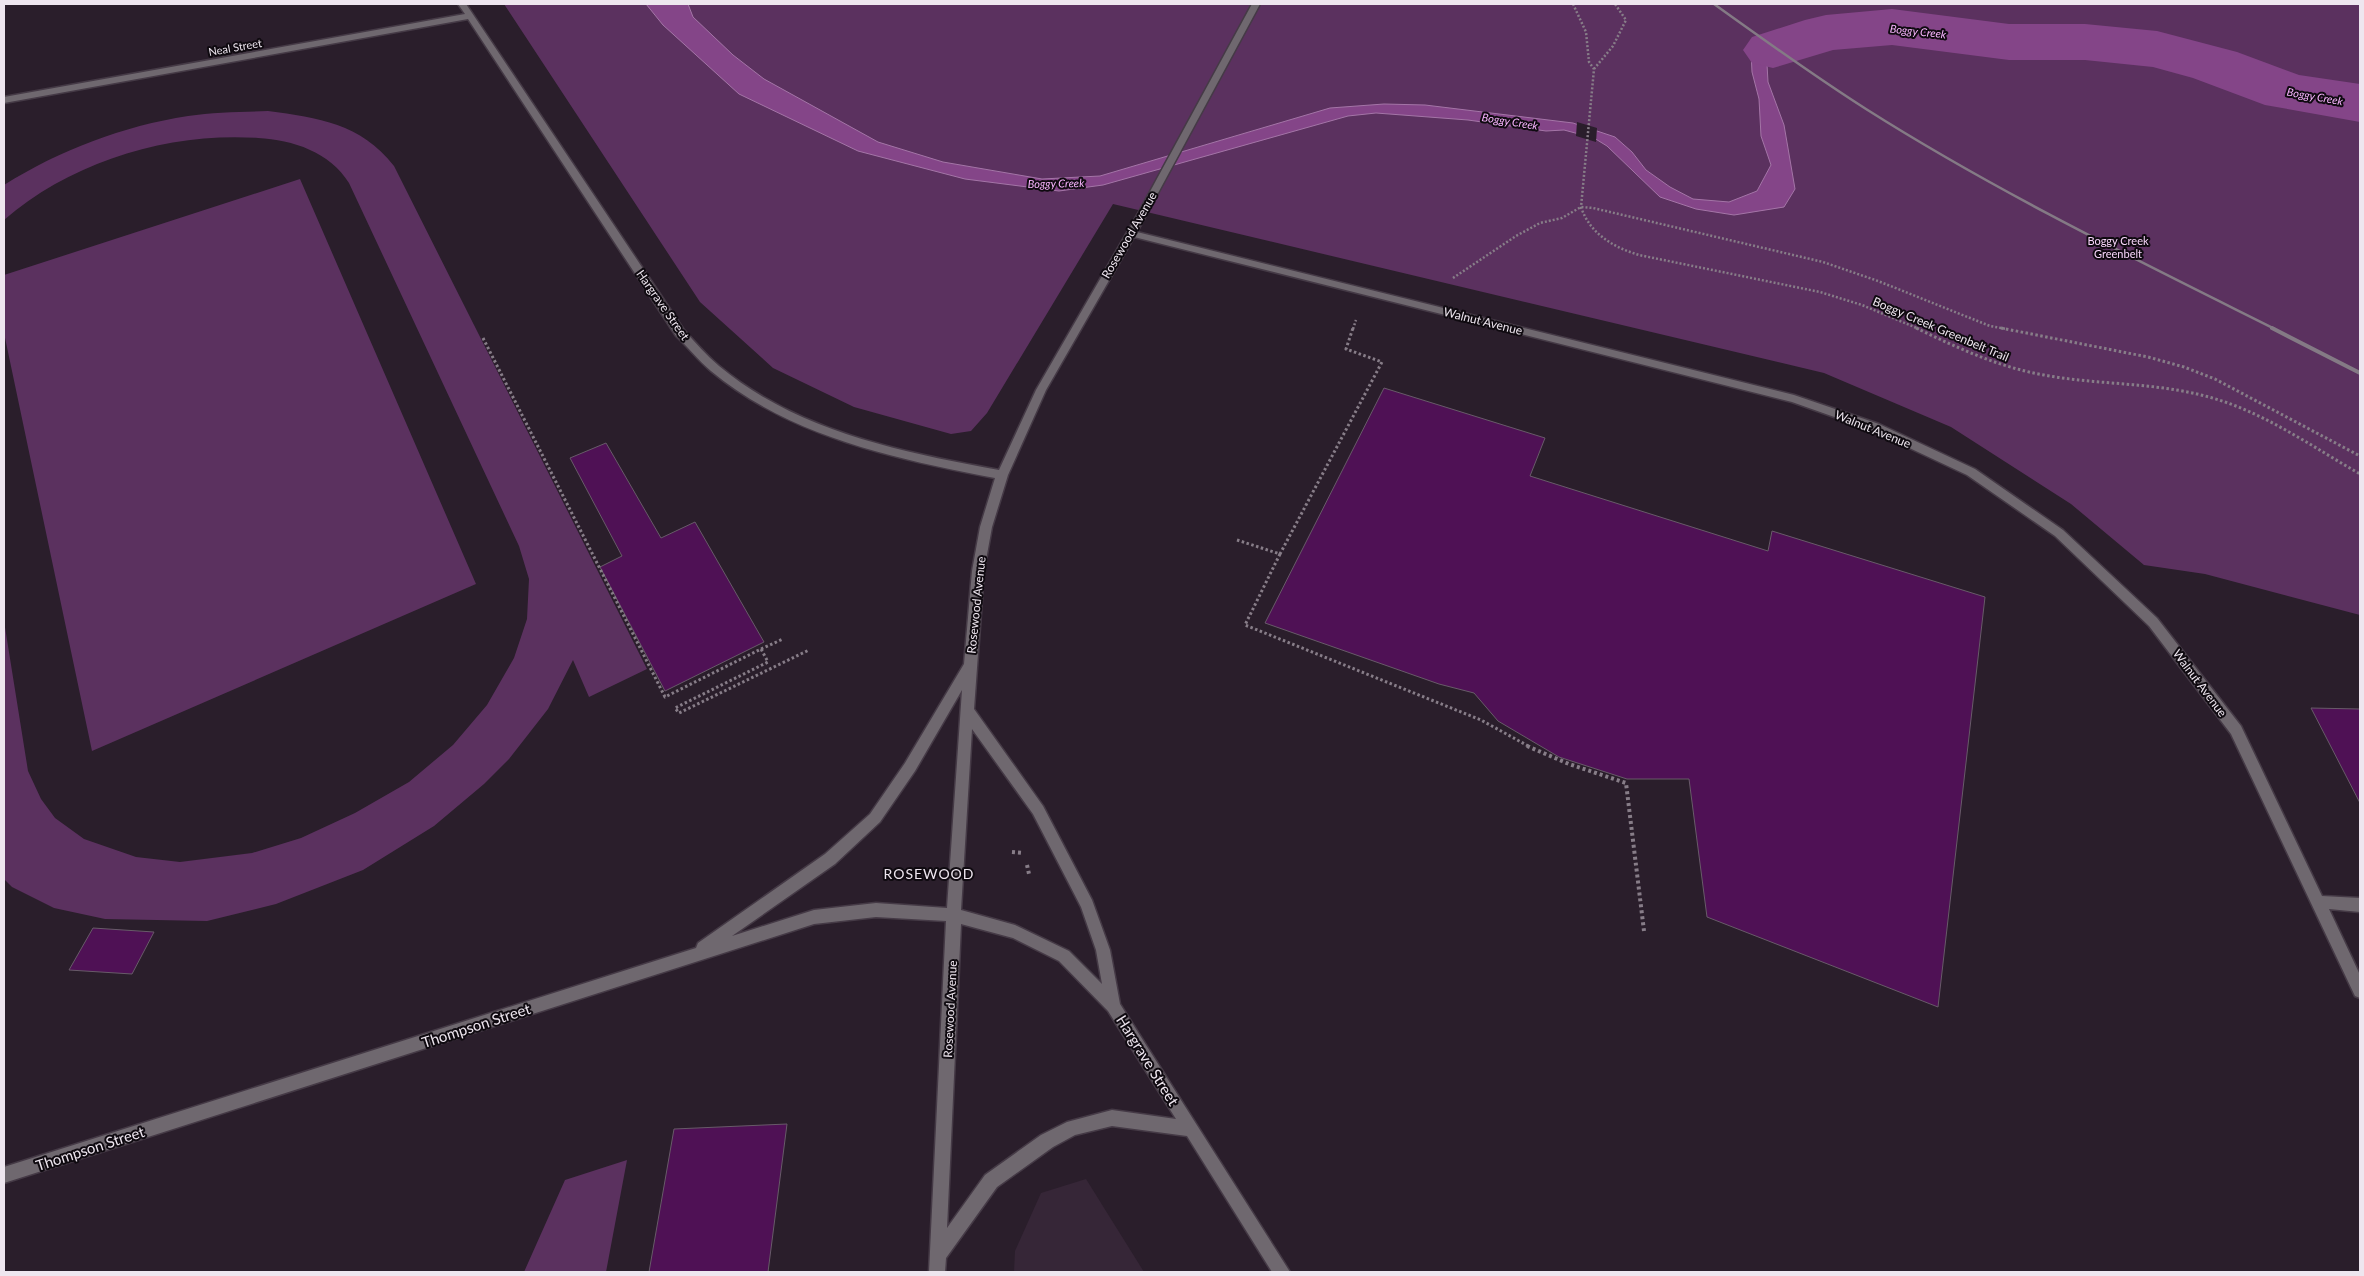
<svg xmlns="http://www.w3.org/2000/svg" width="2364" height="1276" font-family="Lato,sans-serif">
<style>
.built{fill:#362637}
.green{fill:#5b315f}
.water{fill:#844588;stroke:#a475a7}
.pier{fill:#2a1e2b}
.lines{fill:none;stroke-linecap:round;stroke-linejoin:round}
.river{fill:#844588;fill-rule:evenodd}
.building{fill:#4f1155;stroke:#685b69}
.minor-casing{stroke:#453a46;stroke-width:3}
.path-far2{stroke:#877d88;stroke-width:2.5;stroke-dasharray:2 2;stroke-linecap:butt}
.path-far1{stroke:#877d88;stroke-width:3;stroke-dasharray:2.5 2.5;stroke-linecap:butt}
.path{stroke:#877d88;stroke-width:4;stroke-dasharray:3 3;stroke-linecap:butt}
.minor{fill:#6f686f;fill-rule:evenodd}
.rail-far1{stroke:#847a85;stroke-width:2.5}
.rail{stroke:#847a85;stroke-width:4}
.labels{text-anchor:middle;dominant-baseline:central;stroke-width:4;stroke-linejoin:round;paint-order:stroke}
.far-water-label{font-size:11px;font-style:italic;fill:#fab5ff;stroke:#0f0a10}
.far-street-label{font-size:11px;fill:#eee6ef;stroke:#0f0a10}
.far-park-label{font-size:11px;fill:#f9d6fb;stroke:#0f0a10}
.street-label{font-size:12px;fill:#eee6ef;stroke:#0f0a10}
.neighbourhood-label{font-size:14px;letter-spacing:1px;fill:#eee6ef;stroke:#0f0a10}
.near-street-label{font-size:15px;fill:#eee6ef;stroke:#0f0a10}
</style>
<rect width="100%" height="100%" fill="#2a1e2b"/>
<path class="built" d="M1086,1179L1144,1272H1014L1015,1251L1041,1193Z"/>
<path class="green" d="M504,4H2360V615L2205,574L2144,565L2071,504L1951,427L1824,373L1113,204L987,413L971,431L951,434L854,407L773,368L700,302Z
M268,111C319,118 360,123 394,166L647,669L589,697L573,660L548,709L509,759L484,784L434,826L363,870L276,904L207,921L105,919L54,908L12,887L4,879V621L28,771L41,799L55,818L84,839L136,857L180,862L252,853L301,838L355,813L409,782L453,745L487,705L514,658L527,619L529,579L519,546L349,183C330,152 293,140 258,138C169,132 72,161 4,220V185C60,150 123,126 188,116C214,112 242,112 268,111Z
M300,179L476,584L92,751L4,333V275Z
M627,1160L606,1272H524L565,1180Z"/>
<path class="water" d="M646,4H688L693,17L733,55L764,79L878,142L943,162L1042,179L1100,176L1330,108L1384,104L1425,105L1573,123L1615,137L1632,152L1646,170L1670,187L1693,199L1729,202L1757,191L1771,165L1761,136L1759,99L1752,72L1751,52C1795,29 1844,21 1892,27C1844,34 1808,35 1767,64L1768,82L1784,125L1795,189L1784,207L1734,215L1696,209L1660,197L1607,146L1594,138L1564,130L1546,131L1468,120L1376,113L1348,116L1103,185L1059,191L965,179L858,151L739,94L663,25Z"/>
<path class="pier" d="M1577,122L1597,128L1596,142L1576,136Z"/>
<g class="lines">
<path class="river" d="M1892,9L2009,24H2085L2157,31L2237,52L2299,75L2360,84V122L2265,105L2193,78L2153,67L2085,60H2009L1892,45L1833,50L1773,68L1752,63L1743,50L1752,37L1805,20L1826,15Z"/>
</g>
<path class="building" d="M1384,388L1545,438L1530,476L1768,551L1772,531L1985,597L1938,1007L1707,917L1689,779H1627L1559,757L1498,721L1474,693L1439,684L1265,623Z
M606,443L661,538L695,522L764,642L665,691L600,567L622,556L570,458Z
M2311,708L2360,709V803Z
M93,928L154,932L132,974L69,970Z
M787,1124L768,1272H649L674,1129Z"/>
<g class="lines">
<defs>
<path id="minor" d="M458,4H466L684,330C695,342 706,355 719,366C797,431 901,452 999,470L1036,390L1140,210L1252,4H1260L1137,232L1794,395L1879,424L1975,469L2063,530L2157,618L2241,726L2322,896L2360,898V912L2329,909L2360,975V998L2355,996L2231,734L2149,626L2055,536L1967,475L1871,430L1792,402L1134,237L1046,390L1008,475L992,527L984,571L974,709L1043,806L1092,900L1110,950L1120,1004L1290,1272H1272L1187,1136L1112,1126L1075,1135L1053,1147L997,1187L946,1258L945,1272H929L946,921L876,917L814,924L4,1183V1167L696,948L698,943L825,854L870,814L905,763L964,664L972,571L980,527L995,478C897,459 790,437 711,371C698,360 688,347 676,336L468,19L4,103V97L465,14ZM962,690L947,908L876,903L814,910L732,936L835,864L880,822L915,771ZM972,729L1033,814L1081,907L1096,950L1102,984L1069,951L1015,925L961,910ZM961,924L1013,938L1059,961L1108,1011L1176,1119L1112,1110L1067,1122L1041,1135L985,1175L947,1228Z"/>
</defs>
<use href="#minor" class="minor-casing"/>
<path class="path-far2" d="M1573,4L1586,32L1589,62L1594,69L1581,207C1590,234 1613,247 1639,255L1820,292L1862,305L1919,329
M1594,69L1613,46L1626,20L1615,4
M1453,278L1516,236L1540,223L1562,218L1581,207L1593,208L1823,262L1878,281L1990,326L2007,329
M1353,329L1356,320"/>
<path class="path-far1" d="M1916,328C1958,348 1998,367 2044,375C2097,385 2152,382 2205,396C2261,410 2311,446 2360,474
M2001,328L2148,357L2184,367L2215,379L2360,456
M483,338L665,697L761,649L768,662L675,708L679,713L809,650
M1237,540L1280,554L1382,362L1346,349L1353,328
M1280,554L1245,625L1481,720L1530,747
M761,649L783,639"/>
<path class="path" d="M1527,746L1569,764L1626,783L1644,931
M1012,852L1023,853
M1027,865L1029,874"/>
<use href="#minor" class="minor"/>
<path class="rail-far1" d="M1714,4C1764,40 1814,76 1866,109C1997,192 2137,260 2275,329"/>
<path class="rail" d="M2272,328L2360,373"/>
</g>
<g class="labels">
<g class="far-water-label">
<text transform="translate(1918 31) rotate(6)">Boggy Creek</text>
<text transform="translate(2315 96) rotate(10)">Boggy Creek</text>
<text transform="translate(1510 121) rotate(9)">Boggy Creek</text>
<text transform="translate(1056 183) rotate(-1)">Boggy Creek</text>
</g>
<g class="far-street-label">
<text transform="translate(235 47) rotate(-10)">Neal Street</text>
</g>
<g class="far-park-label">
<text x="2118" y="240">Boggy Creek<tspan x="2118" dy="13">Greenbelt</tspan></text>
</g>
<g class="street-label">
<text transform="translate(1129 235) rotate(-60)">Rosewood Avenue</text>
<text transform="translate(663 305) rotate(55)">Hargrave Street</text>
<text transform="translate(1483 321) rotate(14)">Walnut Avenue</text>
<text transform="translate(1941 329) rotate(23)">Boggy Creek Greenbelt Trail</text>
<text transform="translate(1873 429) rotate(22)">Walnut Avenue</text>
<text transform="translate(976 605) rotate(-84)">Rosewood Avenue</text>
<text transform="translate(2200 683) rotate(53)">Walnut Avenue</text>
<text transform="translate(950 1009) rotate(-87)">Rosewood Avenue</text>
</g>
<g class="neighbourhood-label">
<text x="929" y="873">ROSEWOOD</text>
</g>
<g class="near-street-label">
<text transform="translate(476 1025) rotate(-18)">Thompson Street</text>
<text transform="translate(1148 1060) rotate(58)">Hargrave Street</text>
<text transform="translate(90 1148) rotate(-18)">Thompson Street</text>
</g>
</g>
<rect width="2364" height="1276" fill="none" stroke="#eee6ef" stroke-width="10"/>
</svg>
